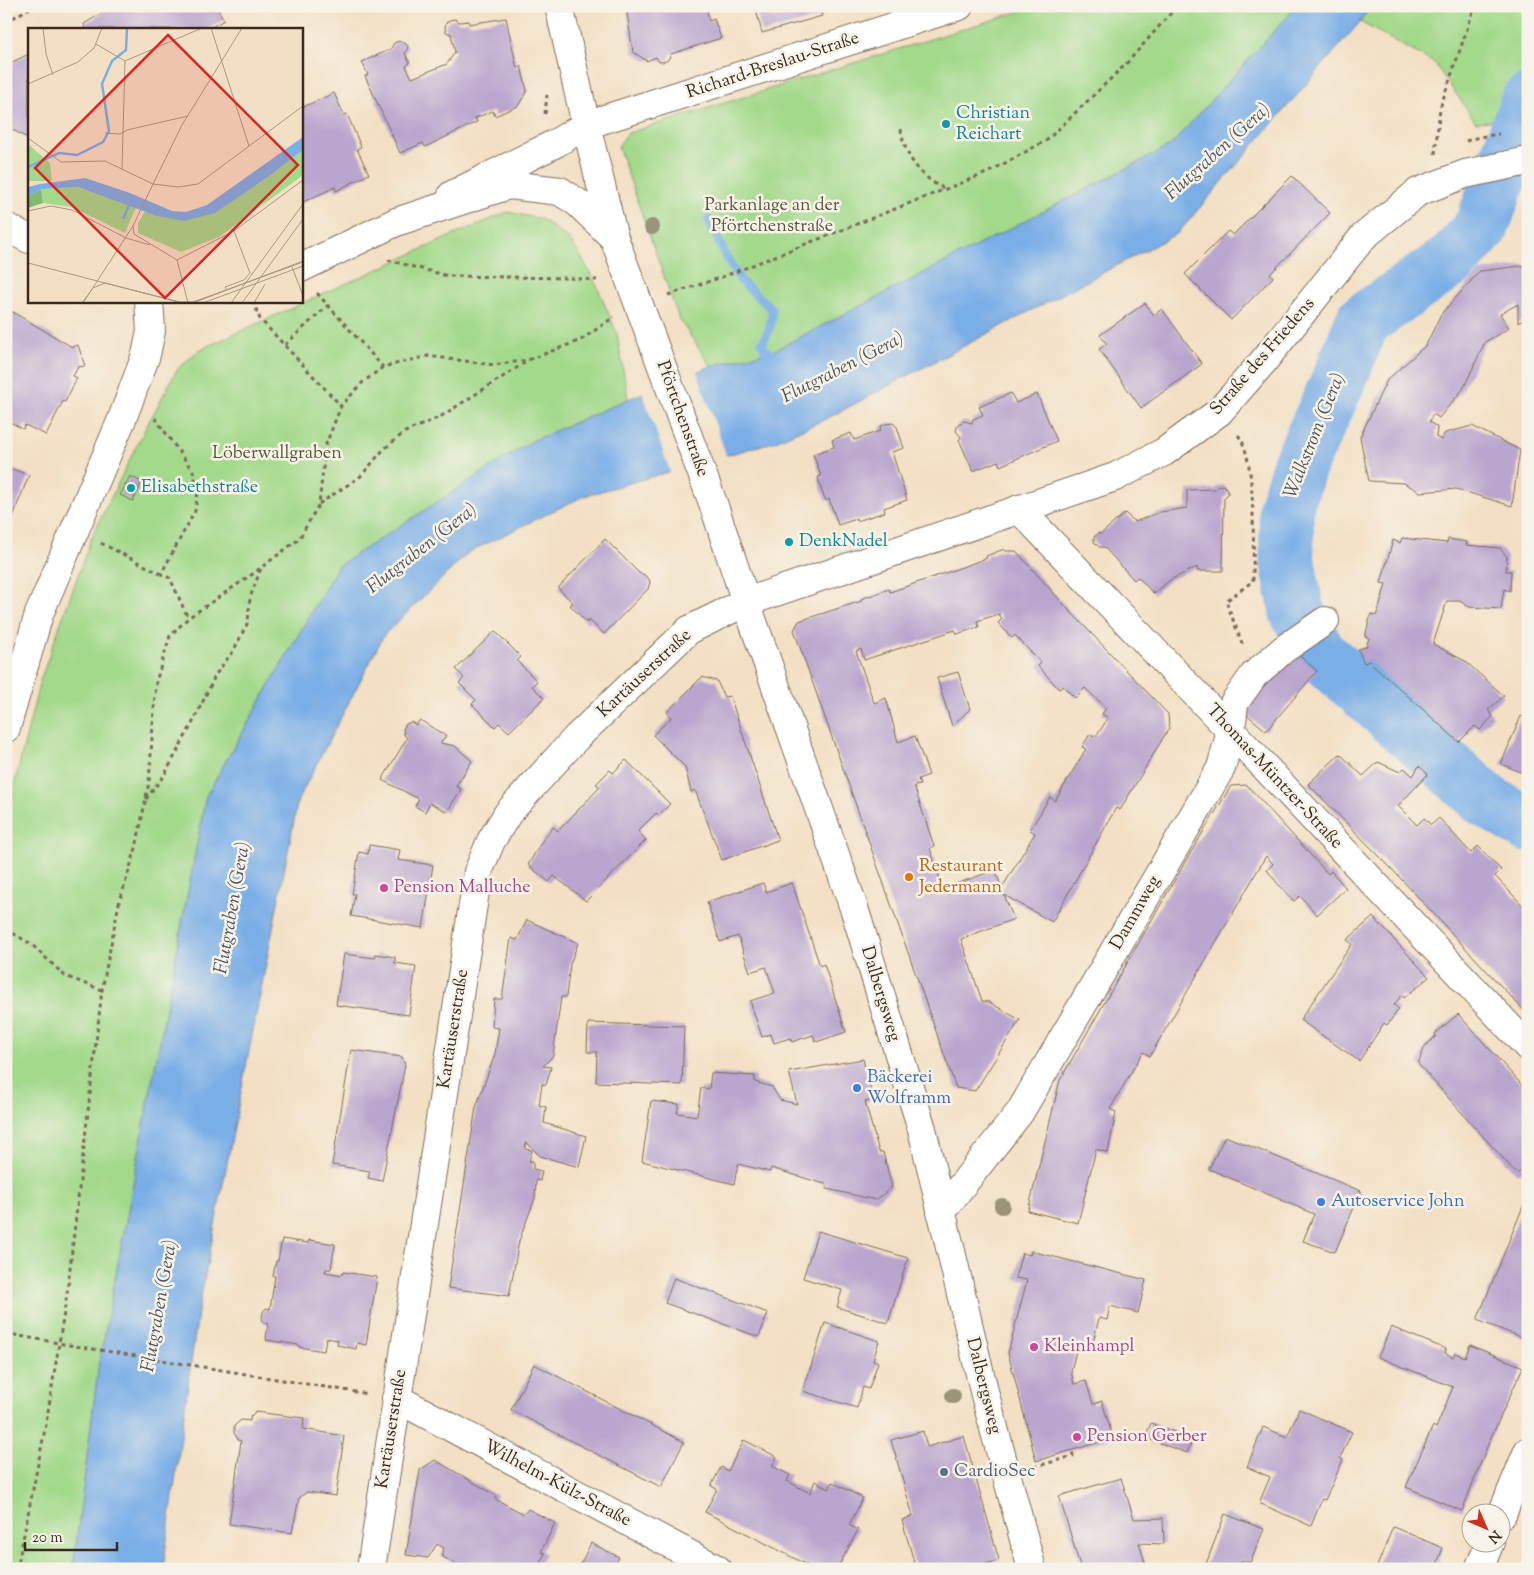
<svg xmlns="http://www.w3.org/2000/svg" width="1534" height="1575" font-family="'Sorts Mill Goudy',serif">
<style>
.green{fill:#a3d98b;stroke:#6f8254}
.water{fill:#7aaee7;stroke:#5a6c82}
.pier{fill:#f3e0c4}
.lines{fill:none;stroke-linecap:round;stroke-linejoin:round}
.stream{stroke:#7aaee7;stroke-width:9}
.river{stroke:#7aaee7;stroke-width:55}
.building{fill:#b9a5cd;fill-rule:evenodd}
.street-casing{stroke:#7b6a58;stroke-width:30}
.secondary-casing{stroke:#7b6a58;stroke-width:30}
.path{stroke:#7b6a58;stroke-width:3;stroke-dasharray:4 4;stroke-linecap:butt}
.street{stroke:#fff;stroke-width:28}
.secondary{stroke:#fff;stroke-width:28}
.tree{fill:#9c9478}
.culture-dot{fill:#0f9aa8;stroke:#f7f3e8;stroke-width:2}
.food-dot{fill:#e8710a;stroke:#f7f3e8;stroke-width:2}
.hotel-dot{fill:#d1479c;stroke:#f7f3e8;stroke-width:2}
.shop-dot{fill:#3f7fe0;stroke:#f7f3e8;stroke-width:2}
.service-dot{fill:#5c6f8a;stroke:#f7f3e8;stroke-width:2}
.labels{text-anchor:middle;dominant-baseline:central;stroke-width:5;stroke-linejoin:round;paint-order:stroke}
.street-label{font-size:18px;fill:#3b2a1e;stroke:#f7f3e8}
.culture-label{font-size:18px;fill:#0d838f;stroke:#f7f3e8;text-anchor:start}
.park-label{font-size:18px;fill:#555639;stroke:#f7f3e8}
.food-label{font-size:18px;fill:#c56008;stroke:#f7f3e8;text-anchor:start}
.hotel-label{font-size:18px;fill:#b23c85;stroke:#f7f3e8;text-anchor:start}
.shop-label{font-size:18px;fill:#366cbe;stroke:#f7f3e8;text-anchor:start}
.service-label{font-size:18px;fill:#4e5e75;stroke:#f7f3e8;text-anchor:start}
.water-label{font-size:19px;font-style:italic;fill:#4e525a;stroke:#f7f3e8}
.inset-river{fill:none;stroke:#7aaee7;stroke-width:2.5}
.inset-road{fill:none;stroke:#a99782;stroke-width:1}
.view{fill:#d62828;fill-opacity:0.15;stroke:#d62828;stroke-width:2.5}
.inset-edge{fill:none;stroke:#3b2a1e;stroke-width:2.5}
</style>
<rect width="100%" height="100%" fill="#f7f3e8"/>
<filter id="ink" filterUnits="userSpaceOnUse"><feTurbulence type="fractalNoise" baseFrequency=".02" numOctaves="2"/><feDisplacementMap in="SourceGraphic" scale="10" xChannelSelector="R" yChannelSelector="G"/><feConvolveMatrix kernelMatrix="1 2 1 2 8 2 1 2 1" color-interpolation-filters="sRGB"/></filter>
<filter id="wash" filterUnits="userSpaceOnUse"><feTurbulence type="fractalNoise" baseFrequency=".0096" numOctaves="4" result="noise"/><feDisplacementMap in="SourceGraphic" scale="20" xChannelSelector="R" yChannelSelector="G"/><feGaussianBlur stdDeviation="1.12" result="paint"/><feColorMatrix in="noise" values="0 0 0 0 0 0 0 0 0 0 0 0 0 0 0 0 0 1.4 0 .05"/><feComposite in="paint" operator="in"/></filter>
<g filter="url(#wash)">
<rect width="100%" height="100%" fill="#f3e0c4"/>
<path class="green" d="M1037,6H1297L1170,146L775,350L711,366L679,319L618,146L628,133Z
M1370,6H1528V118L1476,122L1434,63L1360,22Z
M508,212L541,219L570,240L586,265L597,286L617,334L628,399L532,441L338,566L206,796L98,1370L73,1569H6V834L10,803L40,681L92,536L143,433L177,370L199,350L458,233Z"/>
<path class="water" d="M1297,6H1370L1360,22L1178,233L828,418L773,442L584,496L469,552L384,635L298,800L198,1312L163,1569H73L98,1370L206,796L338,566L532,441L628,399L711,366L775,350L1170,146Z"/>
<path class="pier" d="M696,369L727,458L671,474L642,391Z"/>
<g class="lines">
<path class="stream" d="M708,219L730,264L741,281L772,309C772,323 769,332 762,343L765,350L773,355L775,361"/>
<path class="river" d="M1528,101L1482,226L1452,260L1363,321L1338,382L1300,464L1286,508L1287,557L1297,612L1319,653L1487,801L1528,825"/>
</g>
<g id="blocks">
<path class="building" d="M114,6H216L224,20L208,29H86L84,24Z
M626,6H706L709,21L714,19L721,38L671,54L668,60L663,62L658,61L656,57L647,61L633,52Z
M755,6H819L822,16L762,33Z
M506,18L517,68L521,66L527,91L518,106L495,116L493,111L475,118L477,122L425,147L423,143L400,153L365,76L368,75L362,62L391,49L394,43L399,41L405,43L408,47L405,54L410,63L406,66L412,78L447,64L455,52L451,34L446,32L445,27L446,23L450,20L455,19L459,22L469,21V24Z
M29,54V139L6,126V65Z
M334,93L344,115L347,114L361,147L357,149L369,174L336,191L335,187L301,203V108Z
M1292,176L1330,213L1270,274L1273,277L1231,320L1185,274L1228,231L1233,235Z
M1528,265V317L1518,323V304L1500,314L1509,328L1485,342L1463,389L1439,418L1433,414L1429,422L1437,427L1436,437L1441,440L1445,433L1472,426L1520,450L1512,506L1456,489L1420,492L1404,483L1369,481L1360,437L1387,380L1426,345L1441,314L1480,271Z
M1145,303L1154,315L1162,309L1202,364L1141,408L1099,349L1107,344L1100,335Z
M6,308L72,347L78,345L85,366L78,367L73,376L77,378L65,402L63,401L46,435L25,425L23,429L6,420Z
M1011,393L1016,403L1037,394L1057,441L1000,466L998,461L973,471L959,440L961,437L956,431L958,424L964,421L972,423L973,419L983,415L979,407Z
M893,423L897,427L904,448L892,452L907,500L884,508L885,512L857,521L856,519L838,525L829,499L826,501L821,489L818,477L821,476L813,454L834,447L832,440L851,433L854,440L880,431L881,426L886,424Z
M6,467L29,475L6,534Z
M130,476L142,482L133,501L120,495Z
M1223,485L1227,489L1228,494L1224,498L1223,571H1197V567L1170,580L1154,594L1138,577L1134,580L1104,547H1099L1094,542V537L1099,533L1101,534L1125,513L1135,522L1160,512L1187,508V490L1215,489L1218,486Z
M1402,538L1447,543L1448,539L1467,542L1466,545L1500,548L1507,557L1506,571H1511L1510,591L1504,589L1501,609L1469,607L1460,601H1447L1433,644L1465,661L1504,696L1488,710L1493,716L1480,730L1475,726L1459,742L1369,661L1364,663L1358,649L1366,647L1369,638L1365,637L1371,614L1376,616L1381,602L1386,584L1381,583L1393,540L1400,543Z
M605,539L640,574H643L649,579L650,582L648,589L604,634L589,620L587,623L570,605L573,603L558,588Z
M1004,549L1005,551H1016L1069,610L1168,714L1169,728L1120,810L1116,808L1052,922L1004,895L1014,919L961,939L982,1001L989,1002L1020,1020L975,1091L956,1088L794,630L799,621L855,603L862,601L861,599L889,589L890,592L951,571L987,558L986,556ZM999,614L1002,619L998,623L1012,638L1015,635L1041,663L1038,666L1059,689L1063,686L1075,698L1085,688L1106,708L1102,714L1108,718L1096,737L1090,734L1082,747L1086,749L1055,801L1050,797L1030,830L1035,833L1002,888L995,870L953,885L949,894L944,892L930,848L934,846L914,786L920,785L918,779L929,775L915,736L898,742L886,698L874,703L856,651L861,649L864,660L955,630L957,634L979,627L977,621Z
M495,631L521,657L517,661L537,681L532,686L544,698L509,732L499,723L495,727L472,704L476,700L459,683L464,678L456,669Z
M1294,651L1317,671L1266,731L1243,711L1259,687Z
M958,672L970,709L952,726L937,678Z
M702,677L717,681L724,697L730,696L778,840L722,860L695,790L691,792L685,767L653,735L671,718L667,712Z
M1521,716L1528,719V775L1501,764Z
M420,720L446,736L440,743L455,746L472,761L456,786L461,789L447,812L430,803L425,812L415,806L419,799L382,780L407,738L404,735L403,729L406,724L411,722L416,725Z
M1340,754L1363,776L1378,762L1400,772L1404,768L1413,776L1419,766L1428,774L1398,806L1417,825L1424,818L1431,825L1439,818L1471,853L1478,846L1501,870L1495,876L1528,911V1015L1388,865L1308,784Z
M626,760L670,804L659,815L656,813L638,831L646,840L586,901L554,876L549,882L528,865L542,841L553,827L558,831L600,787L596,784L610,770L613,773Z
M1247,785L1328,874L1331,871L1346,888L1317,915L1300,896L1294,901L1278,884L1267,870L1273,864L1266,856L1150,1056L1143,1052L1110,1109L1116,1112L1108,1153L1096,1149L1078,1223L1028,1211L1060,1080L1188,857L1231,786Z
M369,845L400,850L398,860L433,865L423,928L351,916L355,894H352L359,852L368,854Z
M763,883L766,892L792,883L820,966L824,964L846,1032L816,1042L813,1035L792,1042L790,1038L774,1043L771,1034L762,1037L750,1001L775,993L766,967L750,972L738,936L720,942L707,902Z
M1373,917L1429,977L1404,998L1402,995L1394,1005L1399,1009L1387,1025L1384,1023L1359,1061L1300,1020L1352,944L1347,940Z
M527,920L578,943L570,964L566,997H561L553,1056L543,1066L551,1067L546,1085L542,1084L539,1105L546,1107L544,1123L586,1136L579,1167L540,1156L526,1142L525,1149L532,1150L529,1161H533V1169L542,1171L540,1181L536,1180L535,1198L519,1241L509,1296L448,1288L476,1107L495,1054L499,1028L492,1027L494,999H502L511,938L517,940Z
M344,954L375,958L376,954L395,957V963L416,966L409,1015L336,1005Z
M1458,1014L1528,1092V1179L1520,1171L1517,1174L1418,1064L1425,1046L1436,1036L1435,1034Z
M588,1023L684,1026L682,1085L596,1082L597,1052H587Z
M351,1050L402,1057L405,1065L382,1181L368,1178L370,1171L332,1165Z
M863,1059L873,1100L865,1102L879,1152H883L892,1187L876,1200L827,1189L828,1185L771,1168L770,1172L738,1164L734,1184L642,1161L651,1101L679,1104L677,1113L697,1116L701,1088L709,1089L711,1073L755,1076V1082L772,1087L780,1100L797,1104L789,1072Z
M1225,1136L1361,1191L1335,1252L1303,1241L1314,1214L1209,1169Z
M1528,1194V1340L1477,1320Z
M818,1231L908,1258L888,1323L837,1307L842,1290L803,1278Z
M282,1239L308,1243L309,1240L335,1244L331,1269H326L325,1272L342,1275L343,1272L377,1277L366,1345L357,1343L356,1349L337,1345L338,1340L326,1338L324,1351L299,1347V1345L266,1340L268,1323H264L262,1319L263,1312L266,1308L270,1309L275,1276H273L276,1261H278Z
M1031,1251L1146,1280L1138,1313L1110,1306L1107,1320L1099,1318L1092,1347L1078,1343L1071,1371L1074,1384L1086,1381L1093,1404L1102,1401L1113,1438L1036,1461L1008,1353L1027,1280L1015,1278L1022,1253L1030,1255Z
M674,1278L768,1313L759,1337L665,1303Z
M825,1323L879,1341L873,1360L878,1362L869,1389L863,1387L857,1408L803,1391Z
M1391,1327L1446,1349L1445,1353L1453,1357L1455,1353L1465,1357L1470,1345L1523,1367L1489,1442L1462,1511L1406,1487L1433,1426L1436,1428L1453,1387L1378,1357Z
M534,1364L684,1442L661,1487L511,1410Z
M1299,1409L1352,1432L1340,1458L1343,1460L1325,1500L1322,1499L1311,1526L1259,1503L1270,1477L1247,1467L1263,1427L1287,1437Z
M255,1412L304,1418L303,1429L344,1436L336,1496L307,1492L299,1498L292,1533L229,1524L241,1441L238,1440L234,1433V1426L241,1420L250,1421V1417Z
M1151,1423L1193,1439L1187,1453L1145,1438Z
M923,1431L927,1447L964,1436L999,1560L970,1569H936L934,1563L916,1569L902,1520L913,1516L891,1440Z
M744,1440L777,1457L772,1466L790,1475L787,1481L810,1493L815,1481L829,1489L832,1482L863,1498L849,1525L858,1530L837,1569H815L705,1512L717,1489L711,1486L721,1467L728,1471Z
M435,1460L497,1496L495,1499L524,1514L528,1509L555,1523L541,1552L545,1553L537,1569H465L441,1556L444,1548L437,1544L428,1558L406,1555L420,1470Z
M1121,1478L1134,1519L1163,1518L1164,1544L1139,1543L1147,1569H1081L1059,1496Z
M1225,1514L1264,1529L1250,1563L1242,1560L1238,1569H1204Z
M1393,1527L1443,1548L1435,1569H1376Z
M591,1543L619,1557L616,1563L628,1569H578Z"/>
</g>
</g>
<g filter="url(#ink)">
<use href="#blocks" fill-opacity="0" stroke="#7b6a58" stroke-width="1"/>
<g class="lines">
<defs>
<path id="street" d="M559,6L586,125L614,238
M452,195L556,143L586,125L959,6
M1019,509L1231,731L1528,1047
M6,728L39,614L122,419L146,355L151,331L149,301
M941,1212L1020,1112L1221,768L1231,731L1234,703L1254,675L1284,649L1325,621
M396,1398L717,1569
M1502,1514L1528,1451
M371,1569L478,872L491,841L508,813L577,737L689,630L746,602L855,911L922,1129L985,1395L1032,1569
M1479,1569L1490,1542"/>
<path id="secondary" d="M6,227L29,239
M301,268L396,222L509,185L560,191L578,203L614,238L713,503L746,602L1115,477L1164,452L1219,412L1262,363L1363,237L1418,192L1465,174L1528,161"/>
</defs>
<use href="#street" class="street-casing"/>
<use href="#secondary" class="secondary-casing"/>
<path class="path" d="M6,22L33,6
M545,114L547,95
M901,129C904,155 920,177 943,188
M1466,141L1479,137L1499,134
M1435,154L1440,108L1475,6
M388,260L448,276L570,278L597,280
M317,293L383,367
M668,295L722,277L989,172L1047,140L1126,64L1177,6
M253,301L260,319L341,406
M285,345L328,305
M155,418L193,471L198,492L195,511L161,574L170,578L188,618
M1238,435C1257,458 1253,549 1253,581L1226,601L1243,646
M319,504L361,476L384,449L405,432L440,417L526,362
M101,543L161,574
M146,799L165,774L192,724L216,674L234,650L248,622L250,598L261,568
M6,929L31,944L65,976L102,990
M6,1336L9,1334L69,1345L368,1394
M1034,1467L1073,1456L1072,1450
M17,1569L46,1424L67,1294L102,990L119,903L136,848L149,782L156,682L170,636L188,618L254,573L299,539L319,504L326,444L341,406L362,383L383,367L428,356L494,365L528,360L581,340L614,317"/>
<use href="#street" class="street"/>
<use href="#secondary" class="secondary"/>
</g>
<g class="tree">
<circle cx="652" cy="227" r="8"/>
<circle cx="1002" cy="1206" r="8"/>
<circle cx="953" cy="1396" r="8"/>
</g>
</g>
<g class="culture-dot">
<circle cx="946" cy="124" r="5"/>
<circle cx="131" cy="488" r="5"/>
<circle cx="789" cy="542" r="5"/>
</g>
<circle class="food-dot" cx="909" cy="877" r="5"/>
<g class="hotel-dot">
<circle cx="384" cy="888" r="5"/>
<circle cx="1034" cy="1347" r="5"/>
<circle cx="1077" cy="1437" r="5"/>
</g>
<g class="shop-dot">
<circle cx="857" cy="1088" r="5"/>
<circle cx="1321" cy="1202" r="5"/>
</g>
<circle class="service-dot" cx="944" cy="1472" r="5"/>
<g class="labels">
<g class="street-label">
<text transform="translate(773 66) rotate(-18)">Richard-Breslau-Straße</text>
<text transform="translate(1263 357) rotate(-49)">Straße des Friedens</text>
<text transform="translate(682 419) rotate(70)">Pförtchenstraße</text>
<text transform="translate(645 674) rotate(-43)">Kartäuserstraße</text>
<text transform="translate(1274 777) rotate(47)">Thomas-Müntzer-Straße</text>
<text transform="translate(1136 913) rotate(-60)">Dammweg</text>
<text transform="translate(880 994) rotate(73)">Dalbergsweg</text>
<text transform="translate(454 1029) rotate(-81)">Kartäuserstraße</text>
<text transform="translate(983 1386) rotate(76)">Dalbergsweg</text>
<text transform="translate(392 1429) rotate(-81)">Kartäuserstraße</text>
<text transform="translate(557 1484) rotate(28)">Wilhelm-Külz-Straße</text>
</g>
<g class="culture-label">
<text x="956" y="114">Christian<tspan x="956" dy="21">Reichart</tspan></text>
<text x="141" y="488">Elisabethstraße</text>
<text x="799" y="542">DenkNadel</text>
</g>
<g class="park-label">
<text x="772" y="206">Parkanlage an der<tspan x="772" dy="21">Pförtchenstraße</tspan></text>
<text x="277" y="454">Löberwallgraben</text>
</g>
<g class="food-label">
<text x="919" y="867">Restaurant<tspan x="919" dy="21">Jedermann</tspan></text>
</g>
<g class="hotel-label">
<text x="394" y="888">Pension Malluche</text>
<text x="1044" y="1347">Kleinhampl</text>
<text x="1087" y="1437">Pension Gerber</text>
</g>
<g class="shop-label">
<text x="867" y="1078">Bäckerei<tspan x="867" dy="21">Wolframm</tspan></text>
<text x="1331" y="1202">Autoservice John</text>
</g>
<g class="service-label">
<text x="954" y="1472">CardioSec</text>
</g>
<g class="water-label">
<text transform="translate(1218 152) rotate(-42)">Flutgraben (Gera)</text>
<text transform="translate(843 368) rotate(-27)">Flutgraben (Gera)</text>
<text transform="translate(1315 436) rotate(-68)">Walkstrom (Gera)</text>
<text transform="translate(422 549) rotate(-38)">Flutgraben (Gera)</text>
<text transform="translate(233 908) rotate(-80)">Flutgraben (Gera)</text>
<text transform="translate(160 1306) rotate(-80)">Flutgraben (Gera)</text>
</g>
</g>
<g transform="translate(28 28)">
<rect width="275" height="275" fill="#f3e0c4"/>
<path d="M0,116L22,135L24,153H0ZM275,122V147L191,209L153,224L110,205V195L117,183L156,193L244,146ZM50,159L108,179L97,205L44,179L15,175L13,161Z" fill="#a3d98b"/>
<path d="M13,161L15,175L0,180V169Z" fill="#82b977"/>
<path d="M275,109V122L244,146L187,185L156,193L129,188L50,159L13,161L0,169V159L12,156L57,150L102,165L144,183L158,184L179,177Z" fill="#7aaee7"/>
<path class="inset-river" d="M0,139L31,125L49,127L75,114L81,103L74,56L84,33L98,22L99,0M95,191L102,175"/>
<path class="inset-road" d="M15,0L18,26L25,47M183,0L221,118M214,0L154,97L125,156L150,159L170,156L275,78M68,16L97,33M97,33L174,0M0,56L50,34L66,20L74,0M77,105L92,106L99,102L160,88M0,110L33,134L77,133L125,156L105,198L106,206L149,232L160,275M94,141L97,33M0,183L23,178L44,182L98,210L122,217M149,232L206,203L275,152M0,235L154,275M264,239L275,268M198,261L197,259L216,252L222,245L206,203M54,275L65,260L77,255L152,274H165L275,234M55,275L105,198M165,275L275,233M175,275L275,238M203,275L275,176M214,275L275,191M226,275L237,256"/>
<path class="view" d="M140,7L270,137L137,270L7,140Z"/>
<rect width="275" height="275" class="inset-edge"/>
</g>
<rect width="1534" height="1575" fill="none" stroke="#f7f3e8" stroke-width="25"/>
<g transform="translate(1486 1528) rotate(135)"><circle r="24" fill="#f7f3e8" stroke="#aca397"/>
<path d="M0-4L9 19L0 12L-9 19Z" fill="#c8321e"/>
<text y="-8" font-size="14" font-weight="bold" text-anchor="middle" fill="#3b2a1e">N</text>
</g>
<path d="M25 1542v8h92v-8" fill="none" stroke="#3b2a1e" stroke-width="2.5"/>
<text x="32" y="1542" font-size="15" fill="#3b2a1e" stroke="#f7f3e8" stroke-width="4" paint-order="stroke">20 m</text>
</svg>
